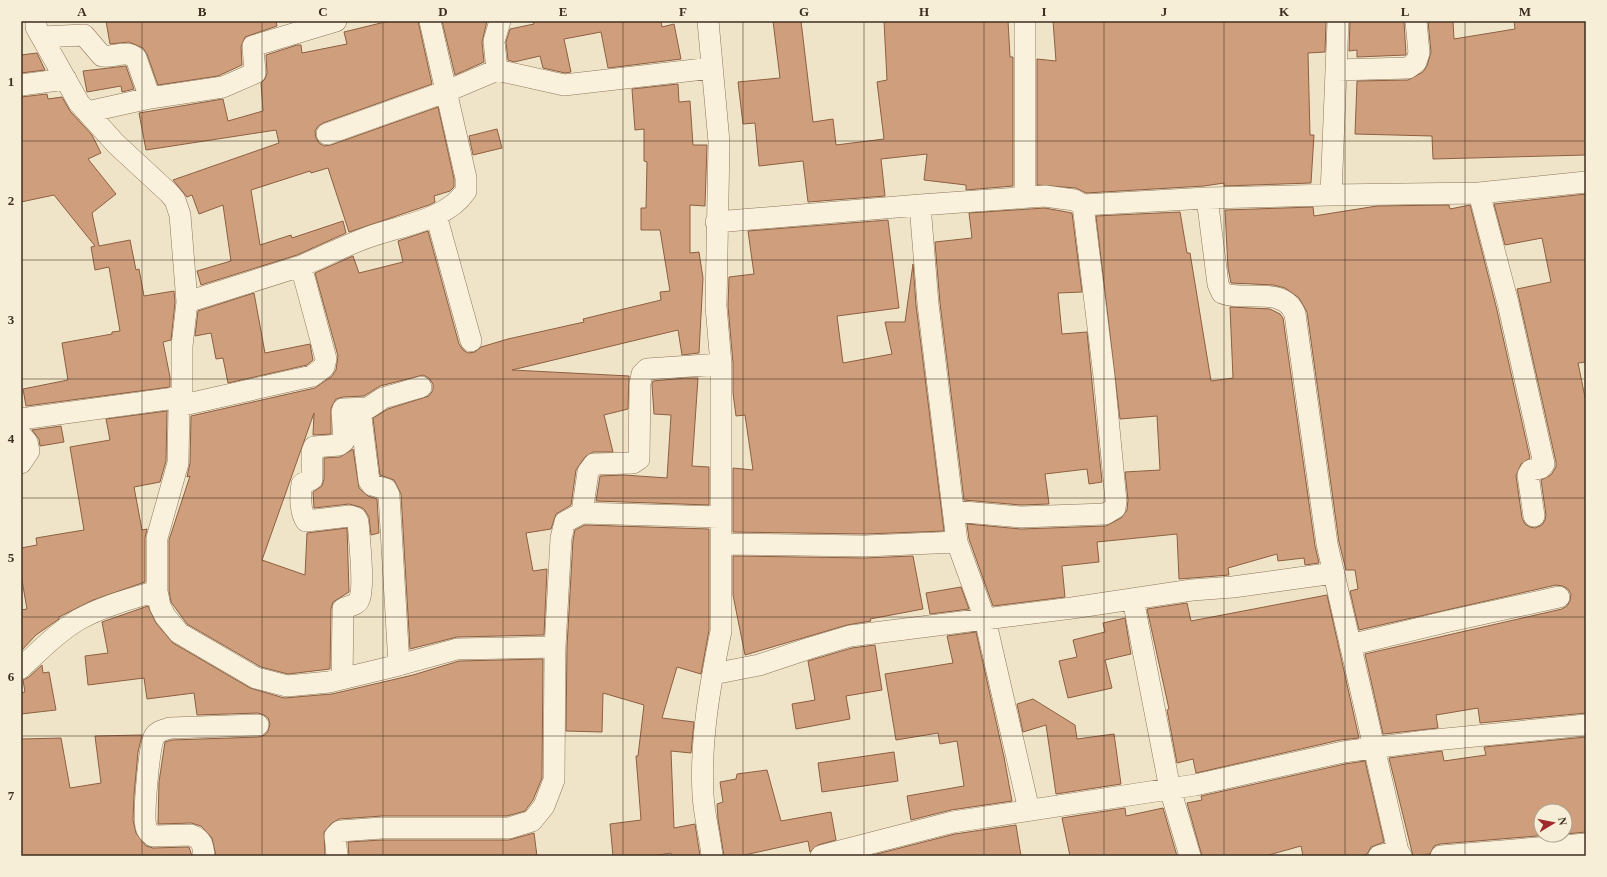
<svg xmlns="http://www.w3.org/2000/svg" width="1607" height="877" font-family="'Times New Roman',serif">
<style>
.building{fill:#cf9f7d;stroke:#8d5f41}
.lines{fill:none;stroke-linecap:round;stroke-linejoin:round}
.street-casing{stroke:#8d765c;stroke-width:22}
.street{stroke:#faf1dc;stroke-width:21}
.grid{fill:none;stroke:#3d2e20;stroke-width:1;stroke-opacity:0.55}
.neatline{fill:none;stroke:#3d2e20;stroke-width:1.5}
.grid-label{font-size:13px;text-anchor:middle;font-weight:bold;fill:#3d2e20}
</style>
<rect width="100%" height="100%" fill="#f0e4c8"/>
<path class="building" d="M106,21H276L277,26L245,37L241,47L242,65L218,76L158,85L147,54L143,48L129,42L110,44Z
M389,21H418L432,84L323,123L318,126L315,131L316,138L319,143L324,146L331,145L438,107L454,179V187L450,191L434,196L435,202L429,205L349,232L328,168L311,173L310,171L251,190L260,245L291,235L292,238L343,221L346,233L297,255L201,285L197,271L231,261L223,205L199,214L192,195L187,197L173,180L279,143L276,130L146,150L139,113L223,99L228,121L263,111L261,83L265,79L267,73L266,55L297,45H301L302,53L347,44L344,32Z
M442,21H487L482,42L484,62L455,75Z
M533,21H661L662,27L674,24L681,59L608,68L601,32L564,39L571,72L565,73L543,68L540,56L514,62L508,60L506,42L510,29L534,24Z
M773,21H801L813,122L833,119L836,145L884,139L877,82L887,80L884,21H1008L1010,57H1013V186L966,190V185L924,180L927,154L881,159L885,196L808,202L803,161L759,166L755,123L743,124L738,82L780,78Z
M1053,21H1326L1325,52L1308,53L1310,135H1314L1311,183L1224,186V183L1204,186L1086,193L1076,188L1037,185V59L1056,61Z
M1350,21H1404L1406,55L1357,57V50L1349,51Z
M1428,21H1453L1454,39L1515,29L1514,21H1586V155L1433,159L1432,136L1355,134L1357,81L1408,80L1423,72L1427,66L1431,52Z
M37,53L45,70L21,73V55Z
M126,66L134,89L122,92L121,86L87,92L83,71Z
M678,84L679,102L690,101L693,145H707L705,206L690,205V253L699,252L703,278L699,353L682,355L678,330L512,370L629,376L628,409L604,415L613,452H593L585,457L576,470L571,505L556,514L551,529L526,533L533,571L547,569L544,635L457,637L410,649L401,494L394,480L380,475L373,418L388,409L429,396L433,390V384L429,378L423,375L380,386L364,396L343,397L336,399L331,408V434L313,435L314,413L262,560L305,575L307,533L347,528L349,592L333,602L331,609L330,669L288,674L261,667L187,624L171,602L169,590V540L190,476L187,477L190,463L191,416L315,388L332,376L336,370L338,356L315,273L353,256L359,273L403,262L398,241L428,231L459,344L463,350L468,353L475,352L481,347L508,339L584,322L583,319L661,300L660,292L670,291L660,230H641V208H646L647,162L644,161V129L635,130L632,89Z
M47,94L48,99L62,97L70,111L92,135L101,153L88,159L116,194L92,213L99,246L130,240L136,270L139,269L144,296L174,291L175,302L171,340L163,342L170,377V387L26,406L23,389L68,380L62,343L112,334V332L120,331L109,267L95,270L91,247L95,246L54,195L21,202V97Z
M497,129L502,148L473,155L469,136Z
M1586,194V362L1578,363L1586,402V713L1480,723L1478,708L1436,715L1438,728L1383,734L1365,654L1562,609L1567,606L1570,601L1571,594L1568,589L1563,586L1556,585L1359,630L1350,591L1358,589L1355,570H1346L1339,542L1307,312L1299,298L1285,288L1274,285L1231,283L1228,268L1225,210L1313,207L1314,216L1377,206L1449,205L1450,209L1470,205L1496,306L1530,458L1521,464L1516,476L1522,518L1525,524L1530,527L1535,528L1542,525L1545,520L1546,515L1541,480L1551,475L1556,467V462L1517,289L1551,282L1542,238L1505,245L1494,204Z
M1045,208L1072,213L1082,292L1058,293L1062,334L1087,332L1102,482L1089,484L1087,469L1045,474L1049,504L1021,505L964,500L940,303L935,242L972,238L969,213Z
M1180,212L1187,253H1190L1211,381L1233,378L1230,307L1270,309L1280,314L1283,318L1315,546L1319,563L1305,565L1304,558L1278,561L1277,554L1228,568L1229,575L1179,579L1177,534L1097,542L1099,562L1062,566L1065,597L993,606L969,539L967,524L1021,529L1106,526L1121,518L1127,510L1128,500L1125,472L1160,470L1157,416L1120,419L1096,216Z
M888,220L899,308L837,316L843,363L892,354L885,322H905L913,264L916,305L944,531L865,534L733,532V468L753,470L745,415L736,416L733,393V363L728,306L729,277L754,274L748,231Z
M254,293L265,353L310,344L313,360L307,365L228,383L223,358L216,359L211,333L195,336L198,311Z
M686,378H698L692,466L709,467V505L596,501L600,476L624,475L667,478L671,415L654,414L652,385L653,381Z
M167,411L166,461L160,482L134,487L142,530L147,529L145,538V582L93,600L59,617V619L36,635L21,651V610L27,609L21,575V548L37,545L36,538L84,530L70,447L110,440L106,419Z
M61,426L64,442L40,446L39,439L32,430Z
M353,449L359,488L368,496L377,499L379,533L371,535L369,517L364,509L360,507L349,504L314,508L313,492L322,486L324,479V458L340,457Z
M585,525L709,529V630L701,674L677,667L662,718L694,722L691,753L671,751L674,828L695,824L700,856H672L671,853L652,856H613L610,824L641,820L636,756H638L644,705L603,693L602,732L566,731L567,647L573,540L575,530Z
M733,556L865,558L913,556L923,609L870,619L871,621L847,625L745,655L733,595Z
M961,587L969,609L930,614L926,593Z
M1327,595L1359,738L1340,740L1196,773L1193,759L1177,763L1167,710L1169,709L1147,609L1187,603L1191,621Z
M148,606L156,623L173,643L250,688L284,698L332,694L413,675L459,661L543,659L542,778L533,800L525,811L507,816H382L339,819L332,823L324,832L325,856H216L212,838L201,826L191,823L158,824L159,782L165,742L172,740L259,737L265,735L268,731L270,724L268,718L264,715L258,713L197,715L194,693L147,699L144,678L88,685L85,656L108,653L102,622Z
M1125,618L1131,654L1105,660L1112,688L1068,698L1059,661L1077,657L1073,640L1105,632L1103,623Z
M976,632L1004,757L1012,801L951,810L911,820L907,796L964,786L957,741L940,744L938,733L896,740L885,674L953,663L947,636Z
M875,645L882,690L846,696L850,719L796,729L792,704L815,700L808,661L852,648Z
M42,665L43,673L49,672L56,710L21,714V693L25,692L23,680L29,677Z
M1033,699L1075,725L1077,739L1114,734L1121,784L1056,794L1046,725L1023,732L1017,704Z
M142,735L138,752L134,795L133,820L136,833L146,846L153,848L189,847L192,856H21V739L61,738L70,788L101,783L95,736Z
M1586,737V832L1565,834V811H1541V835H1549L1440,844L1434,846L1430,854L1413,856L1389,758L1442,751L1444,761L1486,755L1484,747Z
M894,752L898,781L822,792L818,763Z
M1365,761L1384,842L1371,847L1367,854L1361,856H1303L1301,846L1265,856H1202L1187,803L1202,800L1201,796L1345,764Z
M767,770L781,821L831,812L836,840L818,845L810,852L808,841L740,856H724L718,819L717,804L723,802L720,782L736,779L737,774Z
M1125,808L1126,816L1163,808L1177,856H1070L1062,818Z
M1016,825L1021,856H869L955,834Z
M534,833L537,856H349L348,842L382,840H509Z"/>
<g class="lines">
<defs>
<path id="street" d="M36,21V27L79,103L116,144L169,193L175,200L180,215L187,302L182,346V397L179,406L178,463L157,538V591L160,606L165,616L179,633L256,678L287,686L329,682L399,665L457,649L555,647L561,538L565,522L582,513L720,517
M500,21L494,41L497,70L564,85L712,68
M708,21L719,142L716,306L721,364V631C710,685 700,740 703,795C704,815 710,836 712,856
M1338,21L1331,195L1479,193L1586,182
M42,37L84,35L102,56C114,58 125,49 136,58L150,98L223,87L255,73L253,46L336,21
M1336,70L1408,68L1416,62L1419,53L1416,21
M21,85L66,79
M87,112L150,98
M327,134L445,92L497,70
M1479,193L1508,303L1544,464L1541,468L1531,470L1528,475L1534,516
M1331,195L1207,198L1218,284L1222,293C1245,302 1283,285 1295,314L1327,544L1398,851
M1025,198V21
M436,215L471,341
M716,222L920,205
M301,266C323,257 344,246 366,238C399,225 445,222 466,191V178L430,21
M179,406L312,376L324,367L326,359L301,266L187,302
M360,409L369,481L372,485L386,489L389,495L399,665
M21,419L182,397
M21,435L27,442L29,451L21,463
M953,511L1021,517L1105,514L1115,508L1116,501L1104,376L1083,205
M582,513L588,472L594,464L633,463L639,459L640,384L642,374L647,369L721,364
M957,542L985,619L1029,810
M722,544L865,546L957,542L928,304L920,205L1045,196L1074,200L1083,205L1207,198
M1133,599L1170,789L1190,856
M1350,645L1445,622L1559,597
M21,668C39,651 57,633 78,620C103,606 130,599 157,591
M713,674L759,665L810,648L850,636L1072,608L1192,590L1233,587L1334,573
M342,679L343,612V609C348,606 357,605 359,600C365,589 359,535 358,522L356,518L350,516L306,521C300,512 300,495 302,484L312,479V452L314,447L339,445L344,441L342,412L343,409L368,408L383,398L421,387
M204,856C203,845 202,839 191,835L153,836C150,834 147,831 146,827C143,814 149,748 154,737C157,731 164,730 170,728L258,725
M337,856L335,836L340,831L382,828H509L532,821L544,806L554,780L555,647
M821,856L953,822L1195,785L1343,752L1425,741L1586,725
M1379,856L1398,851L1401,856
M1441,856L1586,844"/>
</defs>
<use href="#street" class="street-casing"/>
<use href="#street" class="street"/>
</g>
<path class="grid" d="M142,21V856M262,21V856M383,21V856M503,21V856M623,21V856M743,21V856M864,21V856M984,21V856M1104,21V856M1224,21V856M1345,21V856M1465,21V856M21,141H1586M21,260H1586M21,379H1586M21,498H1586M21,617H1586M21,736H1586"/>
<rect width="1607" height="877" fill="none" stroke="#f7eed8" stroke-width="44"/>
<g transform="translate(1553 823) rotate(80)"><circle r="19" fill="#f7eed8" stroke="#ada18e"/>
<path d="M0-3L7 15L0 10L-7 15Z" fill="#9e2a2b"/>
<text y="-6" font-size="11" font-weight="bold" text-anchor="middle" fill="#3d2e20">N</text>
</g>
<rect x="22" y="22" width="1563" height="833" class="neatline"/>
<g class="grid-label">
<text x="82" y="16">A</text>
<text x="202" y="16">B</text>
<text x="323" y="16">C</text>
<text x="443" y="16">D</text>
<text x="563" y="16">E</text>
<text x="683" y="16">F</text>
<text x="804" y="16">G</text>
<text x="924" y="16">H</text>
<text x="1044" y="16">I</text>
<text x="1164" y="16">J</text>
<text x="1284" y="16">K</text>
<text x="1405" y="16">L</text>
<text x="1525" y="16">M</text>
<text x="11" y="86">1</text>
<text x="11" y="205">2</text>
<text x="11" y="324">3</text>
<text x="11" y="443">4</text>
<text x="11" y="562">5</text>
<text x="11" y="681">6</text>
<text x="11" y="800">7</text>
</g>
</svg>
